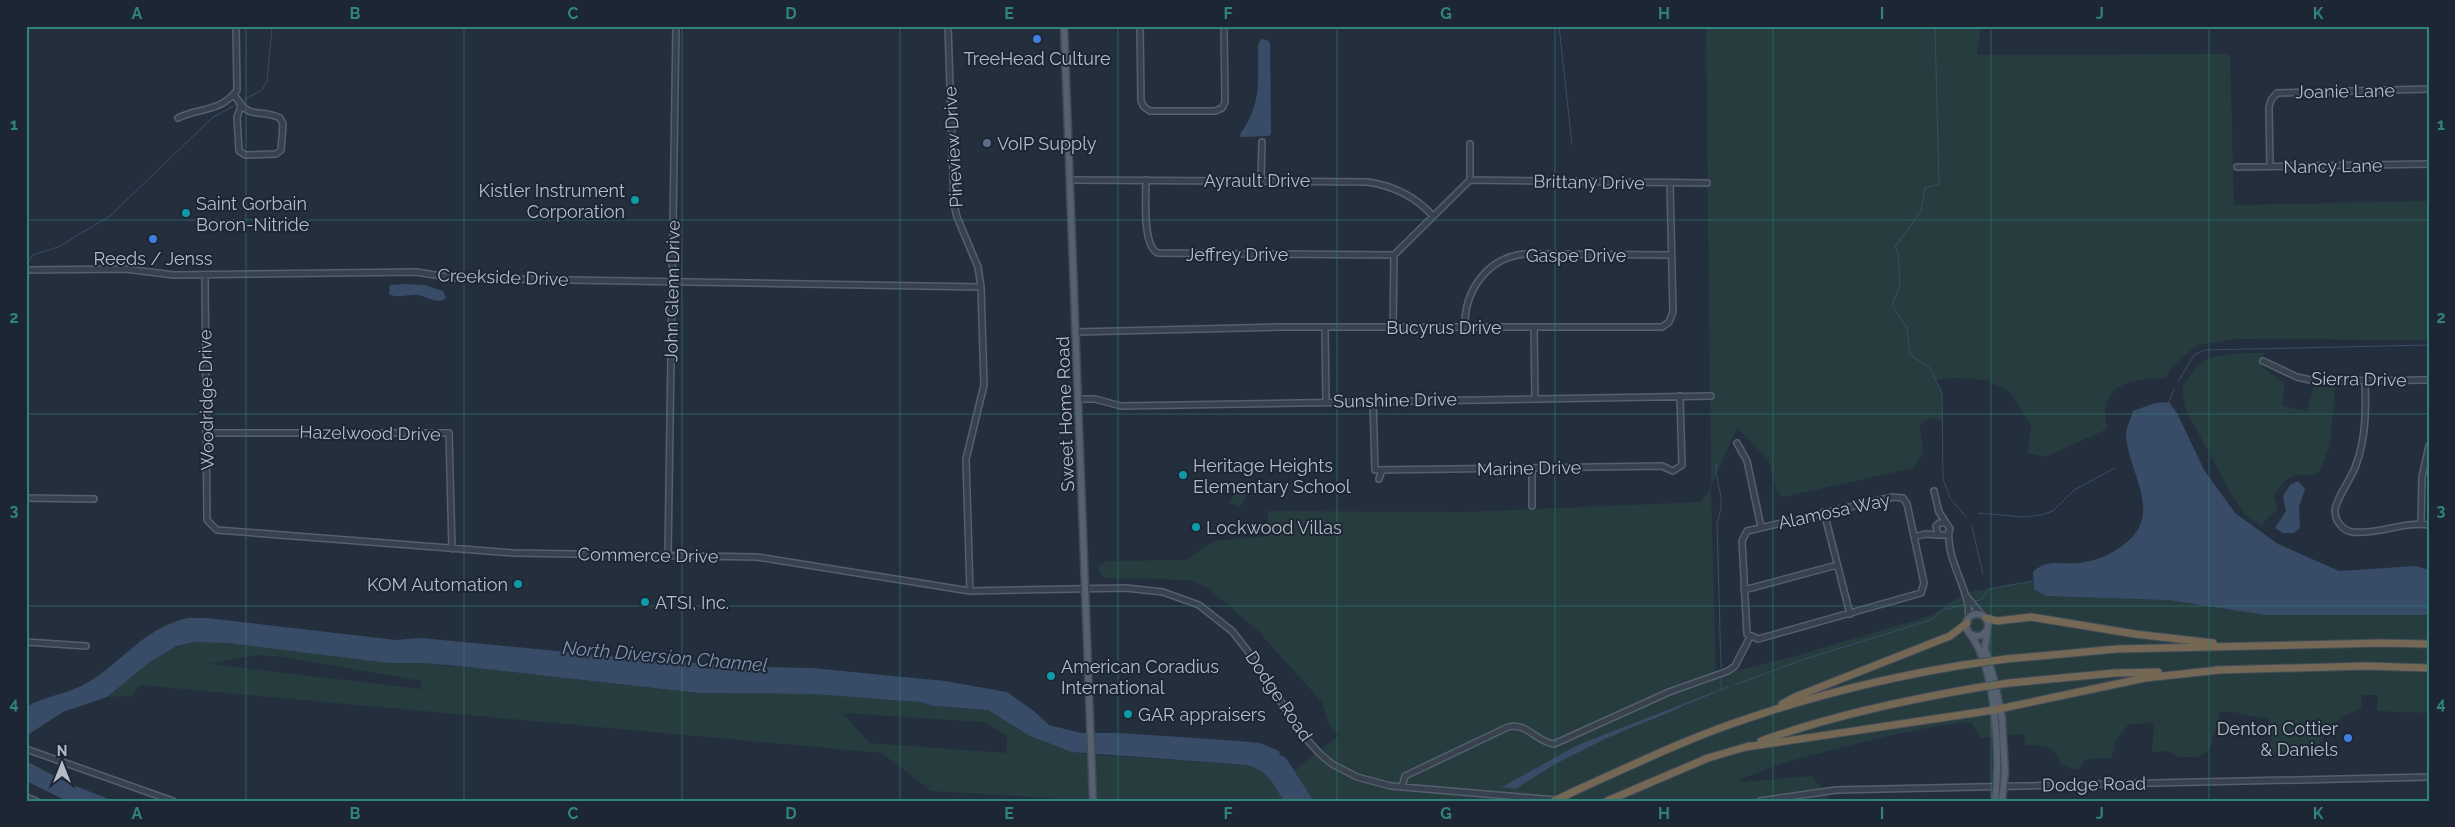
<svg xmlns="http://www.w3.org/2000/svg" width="2455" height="827" font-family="Raleway,sans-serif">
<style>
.green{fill:#263c3f;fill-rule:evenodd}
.water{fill:#394c67}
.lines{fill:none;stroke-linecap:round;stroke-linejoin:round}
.stream{stroke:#394c67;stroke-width:1}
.minor-casing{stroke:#565f6c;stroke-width:8}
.major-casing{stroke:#414a57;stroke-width:9}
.highway-casing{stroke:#434c59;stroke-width:9}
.minor{stroke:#38414e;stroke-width:5}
.major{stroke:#56606e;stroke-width:6}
.highway{stroke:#746855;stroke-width:7}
.highway-bridge-casing{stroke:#434c59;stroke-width:9;stroke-linecap:butt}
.highway-bridge{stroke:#746855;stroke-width:7}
.grid{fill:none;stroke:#308480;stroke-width:1;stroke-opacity:0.55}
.shop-dot{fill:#3f7fe0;stroke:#1d2633;stroke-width:2}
.service-dot{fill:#5c6f8a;stroke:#1d2633;stroke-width:2}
.culture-dot{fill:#0f9aa8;stroke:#1d2633;stroke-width:2}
.labels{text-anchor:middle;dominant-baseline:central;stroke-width:4;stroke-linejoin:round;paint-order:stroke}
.poi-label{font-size:18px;fill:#b4bcc9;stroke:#1d2633;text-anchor:start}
.street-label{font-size:18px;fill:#b4bcc9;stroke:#1d2633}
.water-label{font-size:19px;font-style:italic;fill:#7c92b1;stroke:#1d2633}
.neatline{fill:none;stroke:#308480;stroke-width:2}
.grid-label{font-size:16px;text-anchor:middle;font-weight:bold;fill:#308480}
</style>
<rect width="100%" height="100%" fill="#242f3e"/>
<path class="green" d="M1706,26H1981L1977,55L2230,54L2234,205L2428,201L2429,340L2238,339L2197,345L2173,366L2166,378C2129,379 2098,383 2107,429L2045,457L2028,453L2031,426L2010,392L1987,380L1955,378L1936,380L1942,393L1943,421L1930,418L1920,425L1923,452L1914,468L1783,497L1777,491L1768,459L1737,428L1711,487L1716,676L1792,657L1930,616L1964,593L2033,581L2034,589L2168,600L2265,615H2429V713L2377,711L2378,695H2362L2361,708C2341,718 2327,725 2319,747H2301V754L2271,753L2269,719L2233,712H2220L2210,750L2198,757H2177L2168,751L2152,752L2154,722L2128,725L2115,742L2112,758L2086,759L2077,770L2061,765C2053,744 2046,746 2025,745L2024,734L1981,738L1971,722L1937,726L1883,737L1793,760L1748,776L1739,782L1812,776L1827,796L1828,801H1313L1294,770L1340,735L1329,726L1323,703L1259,632L1209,589L1191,580L1103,578L1098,567L1106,561L1186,560L1214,541L1268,536V511L1464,512L1701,502L1711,487Z
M2248,353H2263V368L2284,383L2283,406L2307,411L2313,387H2335L2330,444L2320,472C2313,476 2308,475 2301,475C2287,475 2281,486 2274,496L2278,510L2267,518L2262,527L2245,515L2231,494L2185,408L2182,387C2205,354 2209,356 2248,353Z
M1237,488L1248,492L1240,507L1229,503Z
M195,642C270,642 345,662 421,663C434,663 447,668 459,666L698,693L813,694L879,698L920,702L934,706L988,710L1084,754L1247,765C1269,772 1272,782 1284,801H1103L931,791L882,753L140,685L132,696L107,697C136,675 158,650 195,642ZM257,655L283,657L421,681V689L209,664ZM843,713L983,722L1007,736L1006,753L869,743Z"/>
<path class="water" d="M1261,39L1267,40L1270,43L1271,134L1269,136L1241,137L1240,134C1262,104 1258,81 1258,45Z
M405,284L424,285L443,291L446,298C437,305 428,297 418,295C408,294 398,299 389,294L390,285Z
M2169,402L2177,413L2204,470L2235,513L2278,544L2339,571L2416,566L2429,570V615H2265L2168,600L2046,596L2034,589L2033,572C2047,558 2062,565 2080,563C2093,561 2108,556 2119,548C2166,518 2131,479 2126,437C2125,429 2131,419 2133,411L2155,403Z
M2298,481L2305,489L2299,507L2300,528L2294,533H2283L2275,528L2286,511L2283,496L2290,485Z
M188,618H206L396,640L421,638L650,660L759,667L811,668L945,681L1007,692L1035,712L1049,725L1081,733H1120L1238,741L1260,743L1279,751L1280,755L1286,758L1313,800L1284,801C1272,782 1269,772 1247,765L1072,752L1030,736L988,710L934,706L920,702L813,694L699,693L459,666L423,663H389L228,643L195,642L177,646L150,662L107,697L63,712L26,736V707C47,695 64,695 83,685C123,664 140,629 188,618Z
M1737,683L1607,738L1555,764L1515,789L1502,787L1580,744Z
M26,761L70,784L114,801H67L26,781Z"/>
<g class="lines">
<path class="stream" d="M1559,26L1572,144
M1935,26L1939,184L1925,188L1921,211L1895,247L1898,252L1900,285L1892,305L1907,328L1910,355L1929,367L1942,393L1943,479L1950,498L1966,517
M242,101L262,90L267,81L272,28
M28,262L33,255L58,247L110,216L212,118L239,103
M2178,382L2194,355L2205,350L2429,345
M2169,402L2174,390
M1716,464C1716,491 1727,495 1717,523L1721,667
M1978,513L2024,517L2041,515L2053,511L2074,490L2115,468
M1972,527L1983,574
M1975,601L1981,600L1988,589L2033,581
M1721,678V690
M1734,685L1805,659L1931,620L1943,610L1963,605
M1720,691L1728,687
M1694,701L1716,692
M1639,724L1679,708"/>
<defs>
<path id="minor" d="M948,26L954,204L957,217L978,267L981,287L984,385L966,459L970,591
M1140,26L1141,101L1144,107L1150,111H1215L1222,108L1225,102L1224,26
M234,94C250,123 259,107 280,118L283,124L281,150L276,154L245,155L239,151L237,117L241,106
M178,118C197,108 222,112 237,90L236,26
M2270,166L2269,107L2271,100L2277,93L2429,89
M2237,167L2429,164
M1261,179L1262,142
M1071,180L1368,182C1394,186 1416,197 1433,216
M1146,180C1146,196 1142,247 1158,253L1394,255
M1470,180L1707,183
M26,270L125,269L174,275L416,272L454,278L981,287
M205,275L207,520L217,530L513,553L757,557L970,591L1126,588L1163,592L1199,605L1232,631L1247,650L1302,734L1320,754L1332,764L1357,777L1391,786L1567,801
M1325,327L1326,401
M1393,327L1394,255L1470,180V144
M1465,327C1464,291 1487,258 1524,254L1671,255
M1534,327L1535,398
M1076,332L1280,327H1662L1669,322L1673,312L1670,183
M2263,361L2297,377L2315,381L2429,380
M2365,381C2366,410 2366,438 2356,465C2352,478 2336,498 2335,510C2335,521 2342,530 2352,532C2378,535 2403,521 2429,525
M1079,399H1095L1121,406L1711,396
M1373,400L1375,470L1662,466L1673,471L1682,465L1680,396
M206,433H449L452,549
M1737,443L1747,461L1761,527
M1532,468V506
M1379,479L1382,470
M1934,491L1939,512L1950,529L1947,535H1938L1936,526L1939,523H1946
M1893,497L1903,498L1907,504L1924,583L1921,593L1758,639L1747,634L1742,541L1747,531Z
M26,498L94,499
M1824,512L1850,614
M2421,524L2422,477L2429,446
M1949,532C1946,562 1973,594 1968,620
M1914,537L1925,534L1938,535
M668,556L676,26
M1744,590L1837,565
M1967,597L1982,615
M26,642L86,646
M26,749L173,801
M1402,787L1405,776L1508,727C1527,722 1536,742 1554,744L1669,692L1728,671L1735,666L1750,637
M26,797L36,801
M1760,801L1836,790L2429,777"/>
<path id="major" d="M1064,26L1093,801
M1966 625a11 11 0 1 1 22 0a11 11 0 1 1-22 0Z
M1987,632L1985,649L1995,683L2002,718L2005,772L2002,801
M1970,634C1997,669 2000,758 1995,801"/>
<path id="highway" d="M1986,618L1997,621L2031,617L2135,634L2213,643
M2006,659L2117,649L2382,643L2429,644
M2216,670L2367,666L2429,668
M2009,683L2115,673L2158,672
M1782,704L1795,697L1950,636L1967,623
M1761,741C1831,716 1902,701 1975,688
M1746,747L1994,710L2145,678L2219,670
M1577,790C1633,765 1690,737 1749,718C1819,694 1891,677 1963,665
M1607,801L1708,758L1749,746"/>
</defs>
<use href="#minor" class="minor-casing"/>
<use href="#major" class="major-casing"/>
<use href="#highway" class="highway-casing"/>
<use href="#minor" class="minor"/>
<use href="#major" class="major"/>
<use href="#highway" class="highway"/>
<defs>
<path id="highway-bridge" d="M1963,665L2006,659
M1975,688L2009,683
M1554,801L1577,790"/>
</defs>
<use href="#highway-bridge" class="highway-bridge-casing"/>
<use href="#highway-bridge" class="highway-bridge"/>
</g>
<path class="grid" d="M246,26V801M464,26V801M682,26V801M900,26V801M1118,26V801M1337,26V801M1555,26V801M1773,26V801M1991,26V801M2209,26V801M26,220H2429M26,414H2429M26,606H2429"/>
<g class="shop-dot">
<circle cx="1037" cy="39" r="5"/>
<circle cx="153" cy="239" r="5"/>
<circle cx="2348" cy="738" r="5"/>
</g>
<circle class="service-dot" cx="987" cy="143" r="5"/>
<g class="culture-dot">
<circle cx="635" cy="200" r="5"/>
<circle cx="186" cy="213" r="5"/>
<circle cx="1183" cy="475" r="5"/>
<circle cx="1196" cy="527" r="5"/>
<circle cx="518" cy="584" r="5"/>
<circle cx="645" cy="602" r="5"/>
<circle cx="1051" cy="676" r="5"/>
<circle cx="1128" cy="714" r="5"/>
</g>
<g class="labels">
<g class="poi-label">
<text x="1037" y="58" text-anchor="middle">TreeHead Culture</text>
<text x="997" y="143">VoIP Supply</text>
<text x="625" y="190" text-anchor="end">Kistler Instrument<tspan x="625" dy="21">Corporation</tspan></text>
<text x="196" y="203">Saint Gorbain<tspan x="196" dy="21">Boron-Nitride</tspan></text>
<text x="153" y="258" text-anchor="middle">Reeds / Jenss</text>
<text x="1193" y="465">Heritage Heights<tspan x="1193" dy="21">Elementary School</tspan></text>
<text x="1206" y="527">Lockwood Villas</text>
<text x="508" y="584" text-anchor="end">KOM Automation</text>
<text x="655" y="602">ATSI, Inc.</text>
<text x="1061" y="666">American Coradius<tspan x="1061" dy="21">International</tspan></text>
<text x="1138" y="714">GAR appraisers</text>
<text x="2338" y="728" text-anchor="end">Denton Cottier<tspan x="2338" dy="21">&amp; Daniels</tspan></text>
</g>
<g class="street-label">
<text transform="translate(2345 91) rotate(-1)">Joanie Lane</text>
<text transform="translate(953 147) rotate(-93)">Pineview Drive</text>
<text transform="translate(2333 166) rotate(-1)">Nancy Lane</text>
<text x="1257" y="180">Ayrault Drive</text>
<text transform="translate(1589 182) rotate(1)">Brittany Drive</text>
<text x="1237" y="254">Jeffrey Drive</text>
<text x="1576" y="255">Gaspe Drive</text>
<text transform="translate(503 277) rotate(2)">Creekside Drive</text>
<text transform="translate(672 291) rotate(-89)">John Glenn Drive</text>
<text x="1444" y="327">Bucyrus Drive</text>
<text transform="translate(2359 379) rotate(1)">Sierra Drive</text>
<text transform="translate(206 400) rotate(-91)">Woodridge Drive</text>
<text transform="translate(1395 400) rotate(-1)">Sunshine Drive</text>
<text transform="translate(1065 414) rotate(-92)">Sweet Home Road</text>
<text transform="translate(370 433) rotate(1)">Hazelwood Drive</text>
<text transform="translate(1529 468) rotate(-1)">Marine Drive</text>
<text transform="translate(1834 511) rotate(-12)">Alamosa Way</text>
<text transform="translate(648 555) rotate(1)">Commerce Drive</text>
<text transform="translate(1279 696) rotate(56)">Dodge Road</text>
<text transform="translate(2094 784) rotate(-1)">Dodge Road</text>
</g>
<g class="water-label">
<text transform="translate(665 656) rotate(5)">North Diversion Channel</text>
</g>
</g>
<rect width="2455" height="827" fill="none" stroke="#1d2633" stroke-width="55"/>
<g transform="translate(62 764)" stroke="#1d2633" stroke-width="4" paint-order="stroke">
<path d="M0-4L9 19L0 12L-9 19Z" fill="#b4bcc9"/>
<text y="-8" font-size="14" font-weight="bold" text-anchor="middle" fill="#b4bcc9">N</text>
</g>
<rect x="28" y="28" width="2400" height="772" class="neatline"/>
<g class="grid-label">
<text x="137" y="19">A</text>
<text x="355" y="19">B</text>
<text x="573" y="19">C</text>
<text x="791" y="19">D</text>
<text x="1009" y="19">E</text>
<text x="1228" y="19">F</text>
<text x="1446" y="19">G</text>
<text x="1664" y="19">H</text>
<text x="1882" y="19">I</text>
<text x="2100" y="19">J</text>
<text x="2318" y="19">K</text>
<text x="14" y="130">1</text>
<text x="2441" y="130">1</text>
<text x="14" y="323">2</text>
<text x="2441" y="323">2</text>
<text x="14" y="516">3</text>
<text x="2441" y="516">3</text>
<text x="14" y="709">4</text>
<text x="2441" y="709">4</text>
<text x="137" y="819">A</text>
<text x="355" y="819">B</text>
<text x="573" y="819">C</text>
<text x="791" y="819">D</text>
<text x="1009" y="819">E</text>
<text x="1228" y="819">F</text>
<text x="1446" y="819">G</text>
<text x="1664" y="819">H</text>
<text x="1882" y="819">I</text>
<text x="2100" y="819">J</text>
<text x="2318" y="819">K</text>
</g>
</svg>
